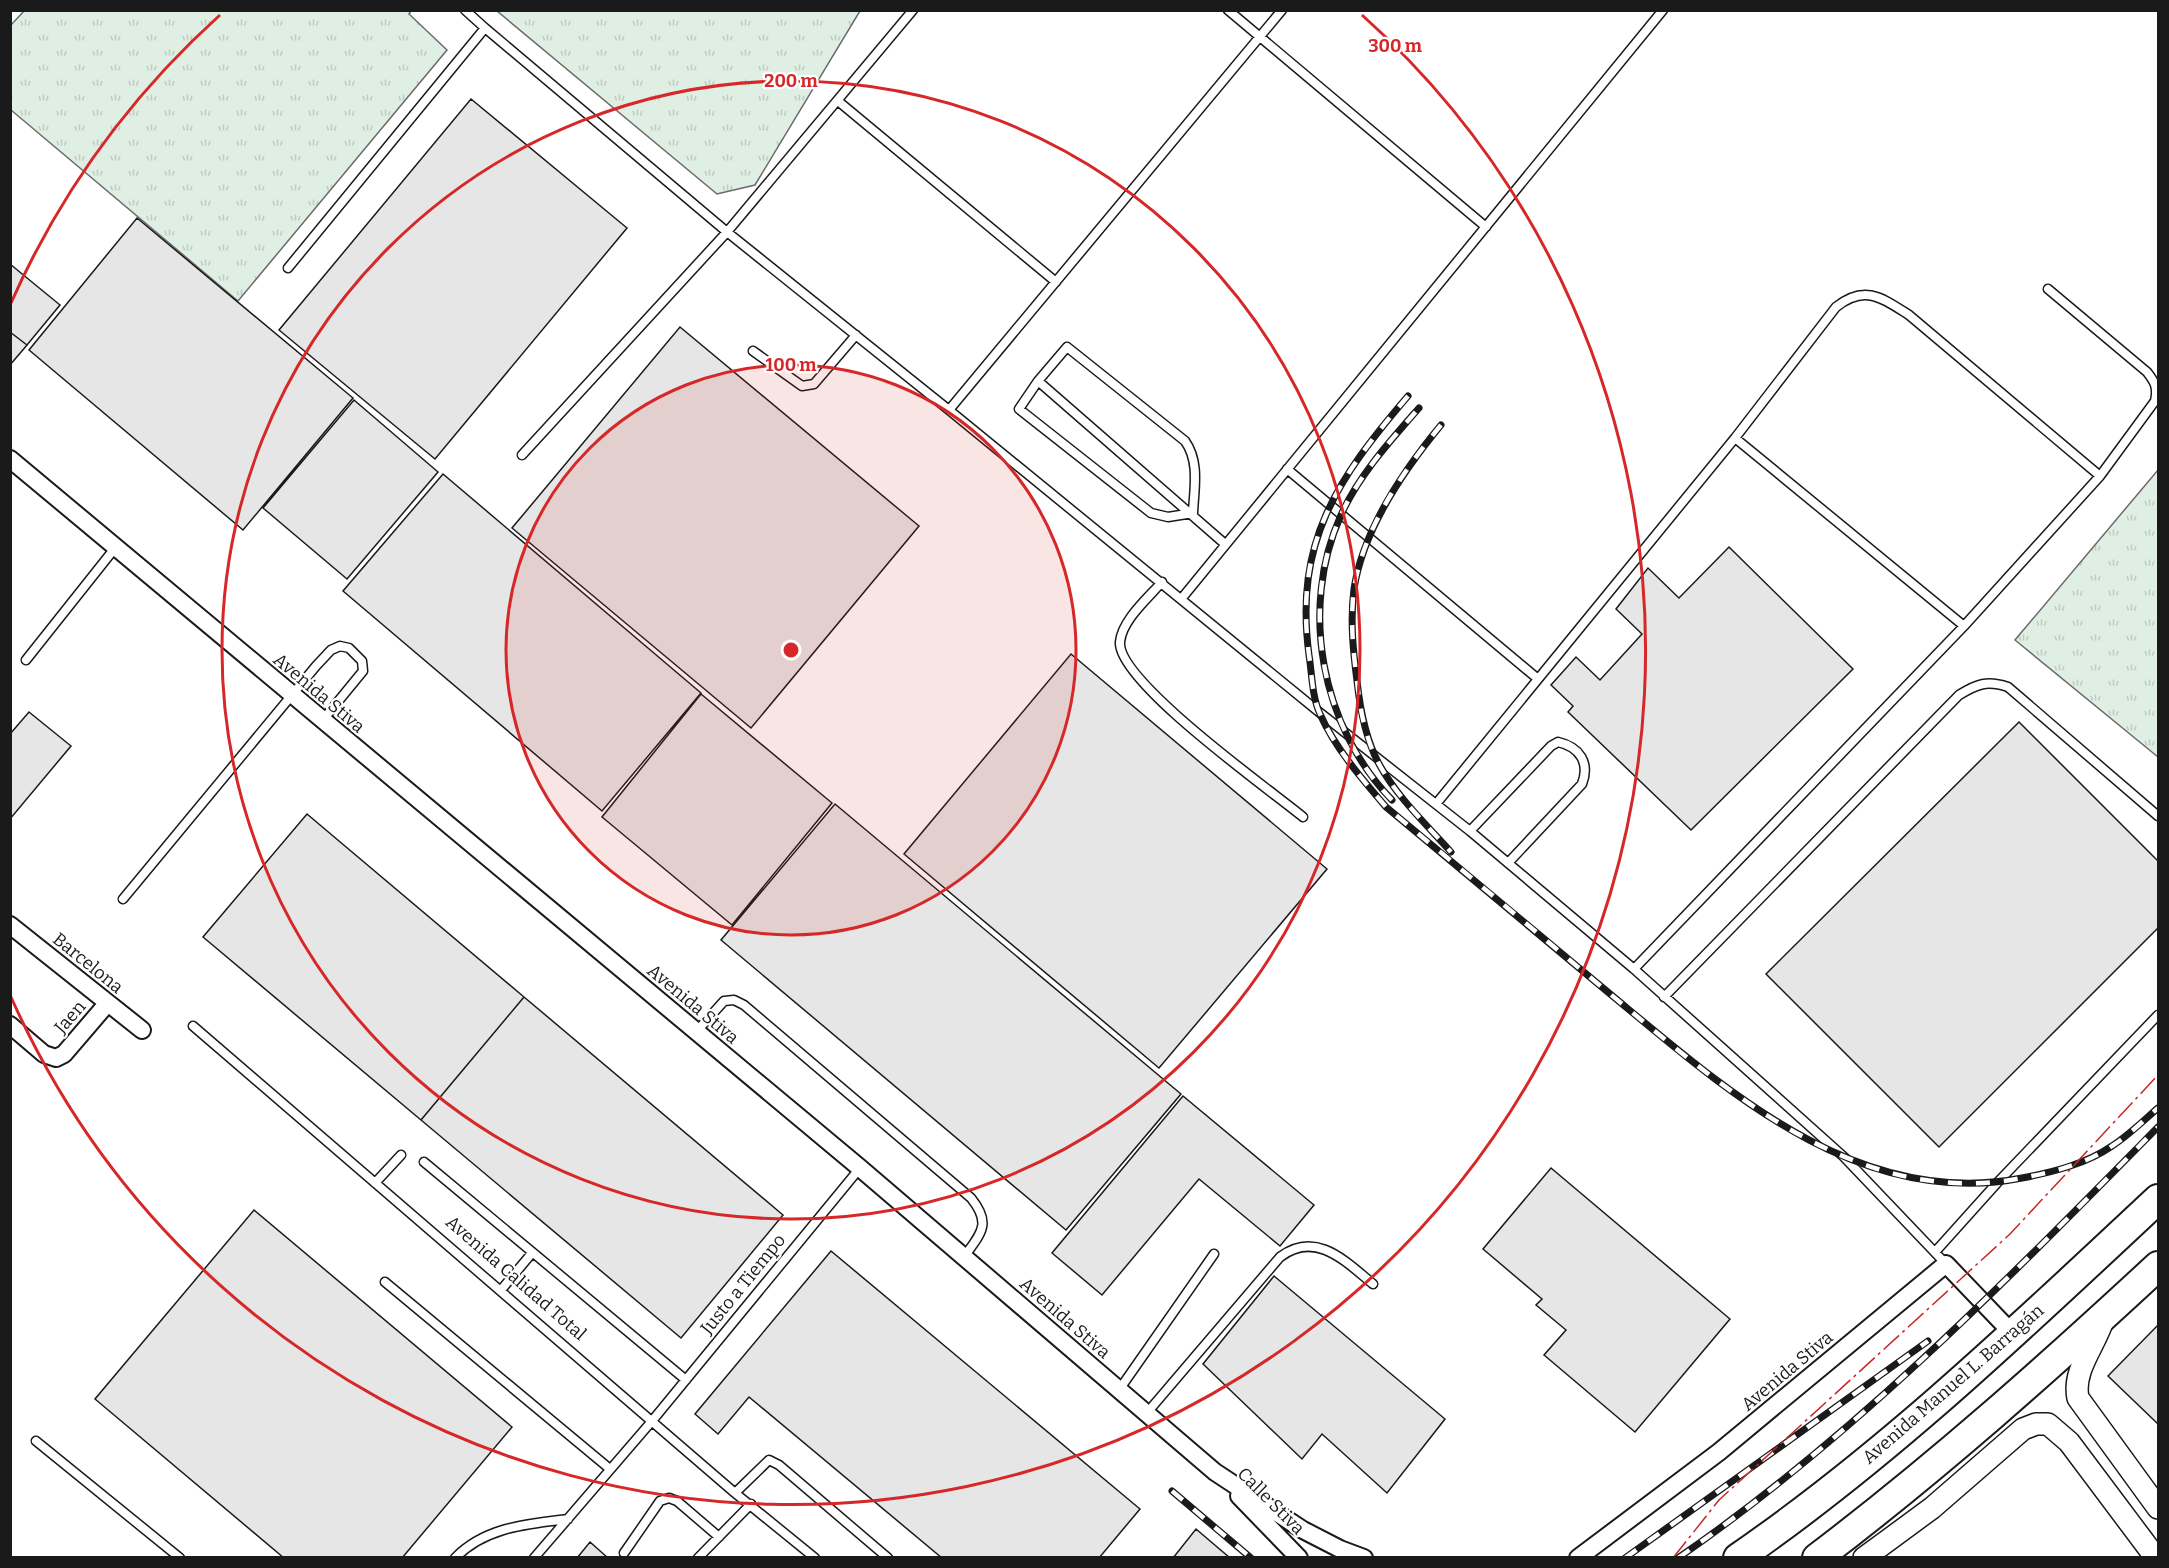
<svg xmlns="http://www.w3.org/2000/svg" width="2169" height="1568" font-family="Bitter,serif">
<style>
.grass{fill:url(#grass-tufts);stroke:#6a6a6a;stroke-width:1.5}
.building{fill:#e6e6e6;stroke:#1a1a1a;stroke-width:1.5}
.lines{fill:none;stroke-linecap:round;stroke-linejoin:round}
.service-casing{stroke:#1a1a1a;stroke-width:11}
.minor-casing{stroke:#1a1a1a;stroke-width:20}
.tertiary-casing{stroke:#1a1a1a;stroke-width:24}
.trunk-casing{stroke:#1a1a1a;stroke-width:32}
.service{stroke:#fff;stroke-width:8}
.minor{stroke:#fff;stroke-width:16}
.tertiary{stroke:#fff;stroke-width:21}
.trunk{stroke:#fff;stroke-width:28}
.rail-casing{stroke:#1a1a1a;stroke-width:7}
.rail{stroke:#fff;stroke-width:4.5;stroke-dasharray:14;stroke-linecap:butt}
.power{stroke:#c62828;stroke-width:1.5;stroke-dasharray:21 4.5 3 4.5;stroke-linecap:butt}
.ring{fill:none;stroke:#d62828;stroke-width:3}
.labels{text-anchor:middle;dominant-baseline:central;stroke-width:4.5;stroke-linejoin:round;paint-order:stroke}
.street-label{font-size:18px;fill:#1a1a1a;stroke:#fff}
.centre{fill:#d62828;stroke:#fff;stroke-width:3}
.ring-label{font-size:18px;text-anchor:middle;font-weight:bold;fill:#d62828;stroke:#fff;stroke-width:4.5;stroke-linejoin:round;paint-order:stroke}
</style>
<defs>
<pattern id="grass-tufts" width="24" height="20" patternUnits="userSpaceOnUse" patternTransform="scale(1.5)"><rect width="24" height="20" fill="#e0efe3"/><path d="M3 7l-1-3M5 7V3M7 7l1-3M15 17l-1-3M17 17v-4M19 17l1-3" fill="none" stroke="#c0ccc2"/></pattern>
</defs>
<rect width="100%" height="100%" fill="#fff"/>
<path class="grass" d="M24,11H411L409,14L447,50L238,301L11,110V25Z
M497,11H860L755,185L717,194Z
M2158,470V757L2015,640Z"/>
<path class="building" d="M471,99L627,228L435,459L279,330Z
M137,218L353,398L243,530L29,350Z
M10,264L60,305L27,345L10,332Z
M680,327L919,526L751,728L512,528Z
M10,332L27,345L10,365Z
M354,400L438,472L347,579L263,508Z
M443,474L701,693L602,811L343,591Z
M1729,547L1853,669L1691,830L1568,712L1573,706L1551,685L1576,657L1600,680L1642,634L1616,609L1648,568L1679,598Z
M1071,654L1327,869L1159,1068L904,854Z
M701,694L832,803L732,925L602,817Z
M29,712L71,746L10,819V734Z
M2019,722L2158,861V928L1939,1147L1766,974Z
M835,804L1181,1094L1066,1230L721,940Z
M307,814L524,997L421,1120L203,937Z
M524,997L783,1215L681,1338L421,1120Z
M1183,1096L1314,1205L1280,1246L1199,1179L1102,1295L1052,1253Z
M1551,1168L1730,1319L1635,1432L1544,1355L1566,1330L1536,1305L1542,1299L1483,1249Z
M254,1210L512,1427L402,1558H284L95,1399Z
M831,1251L1140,1509L1099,1558H942L749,1397L718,1434L695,1414Z
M1274,1276L1445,1419L1387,1493L1322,1434L1302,1459L1203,1364Z
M2158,1325V1424L2108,1376Z
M1196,1529L1230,1558H1173Z
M590,1542L608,1558H577Z"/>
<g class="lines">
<defs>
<path id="service" d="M465,10L485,28
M1228,10L1486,227
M838,101L1056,282
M288,268L485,28L727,232L949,410L1319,712L1470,831L1634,969L1844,1157L1946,1264
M753,351L802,386L814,384L856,335
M1038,381L1067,347L1185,441C1200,462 1194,489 1193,513L1168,517L1151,513L1019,409L1038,381L1225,544
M949,410L1282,10
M1735,438L1964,626
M522,455L727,232L913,10
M1287,469L1538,679
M1162,582C1149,597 1122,620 1120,642C1117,681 1269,789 1303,817
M1182,598L1663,10
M26,660L115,548
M1436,804L1735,438L1836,307C1865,284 1882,298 1909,315L2100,476
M1470,831L1551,746L1558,742C1580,747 1590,763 1582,784L1508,863
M123,899L316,666L331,650L340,646L349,648L362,661L363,671L322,721
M1634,969L1964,626L2100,476L2155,401C2158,388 2155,382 2147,372L2048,289
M1664,997L1959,695C1977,684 1987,680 2008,687L2158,816
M193,1026L735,1493L815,1558
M696,1032L724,1001L734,1000L744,1005L971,1198C992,1224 981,1233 964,1257
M424,1162L686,1380
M375,1183L401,1155
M1935,1252L1997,1183L2158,1015
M385,1282L610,1469
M501,1290L532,1253
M1119,1390L1214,1254
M1146,1414L1280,1257C1316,1230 1345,1261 1373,1284
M36,1441L180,1558
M735,1493L769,1460L779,1465L888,1558
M624,1553L660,1501L669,1498L677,1501L719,1537
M455,1558C485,1527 527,1524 568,1519
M534,1558L652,1421L860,1168
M698,1558L751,1504"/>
<path id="minor" d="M10,459L860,1168L1215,1472L1303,1530L1340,1549L1364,1558
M10,925L142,1030
M10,1025L44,1054L56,1058L64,1054L106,1005
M1239,1496L1299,1558
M1578,1558L1719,1452L1946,1264L2013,1334"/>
<path id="tertiary" d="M2104,1317C2096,1345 2072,1370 2078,1398L2158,1508
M1864,1558L1932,1508L2023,1429L2036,1424H2048L2069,1442L2156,1558"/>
<path id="trunk" d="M1738,1558C1890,1453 2024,1324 2158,1199
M1817,1558C1937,1467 2048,1368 2158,1266"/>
</defs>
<use href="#service" class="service-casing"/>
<use href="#minor" class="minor-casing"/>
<use href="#tertiary" class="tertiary-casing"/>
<use href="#trunk" class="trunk-casing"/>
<use href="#service" class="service"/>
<use href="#minor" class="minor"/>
<use href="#tertiary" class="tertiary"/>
<use href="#trunk" class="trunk"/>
<defs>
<path id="rail" d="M1408,396C1337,479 1294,542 1309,655C1312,674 1312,697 1320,714C1335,748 1362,779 1386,807C1461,869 1535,931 1609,993C1726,1090 1858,1210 2022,1178C2053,1172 2086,1164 2112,1146C2129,1135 2143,1121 2158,1108
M1441,425C1403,471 1363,529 1354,589C1350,620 1353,650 1357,681C1360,709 1365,738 1379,764C1397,797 1426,824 1451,852
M1392,800C1321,727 1299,608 1341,515C1359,475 1391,440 1419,408
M1172,1491L1251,1558
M1625,1558L1928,1341
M1678,1558C1855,1436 2008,1279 2158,1127"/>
</defs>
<use href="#rail" class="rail-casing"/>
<use href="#rail" class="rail"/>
<path class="power" d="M1673,1558L1719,1500L2010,1234L2158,1075"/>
</g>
<circle cx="791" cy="650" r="285" fill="#d62828" fill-opacity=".12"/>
<g class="ring">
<circle cx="791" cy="650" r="285"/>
<circle cx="791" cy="650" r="569"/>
<path d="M11 303A854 854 0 0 1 220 15M1362 15A854 854 0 1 1 11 997"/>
</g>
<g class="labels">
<g class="street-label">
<text transform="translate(319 693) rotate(40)">Avenida Stiva</text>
<text transform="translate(88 963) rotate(39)">Barcelona</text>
<text transform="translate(693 1004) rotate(40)">Avenida Stiva</text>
<text transform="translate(70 1017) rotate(-49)">Jaen</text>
<text transform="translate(516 1278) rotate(41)">Avenida Calidad Total</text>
<text transform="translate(743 1284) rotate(-51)">Justo a Tiempo</text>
<text transform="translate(1065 1318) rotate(41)">Avenida Stiva</text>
<text transform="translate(1787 1371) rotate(-40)">Avenida Stiva</text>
<text transform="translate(1953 1384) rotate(-41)">Avenida Manuel L. Barragán</text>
<text transform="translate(1271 1501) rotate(45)">Calle Stiva</text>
</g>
</g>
<circle cx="791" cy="650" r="9" class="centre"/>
<g class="ring-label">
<text x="1395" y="52">300 m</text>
<text x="791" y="87">200 m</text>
<text x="791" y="371">100 m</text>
</g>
<rect width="2169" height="1568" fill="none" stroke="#1a1a1a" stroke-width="24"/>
</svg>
